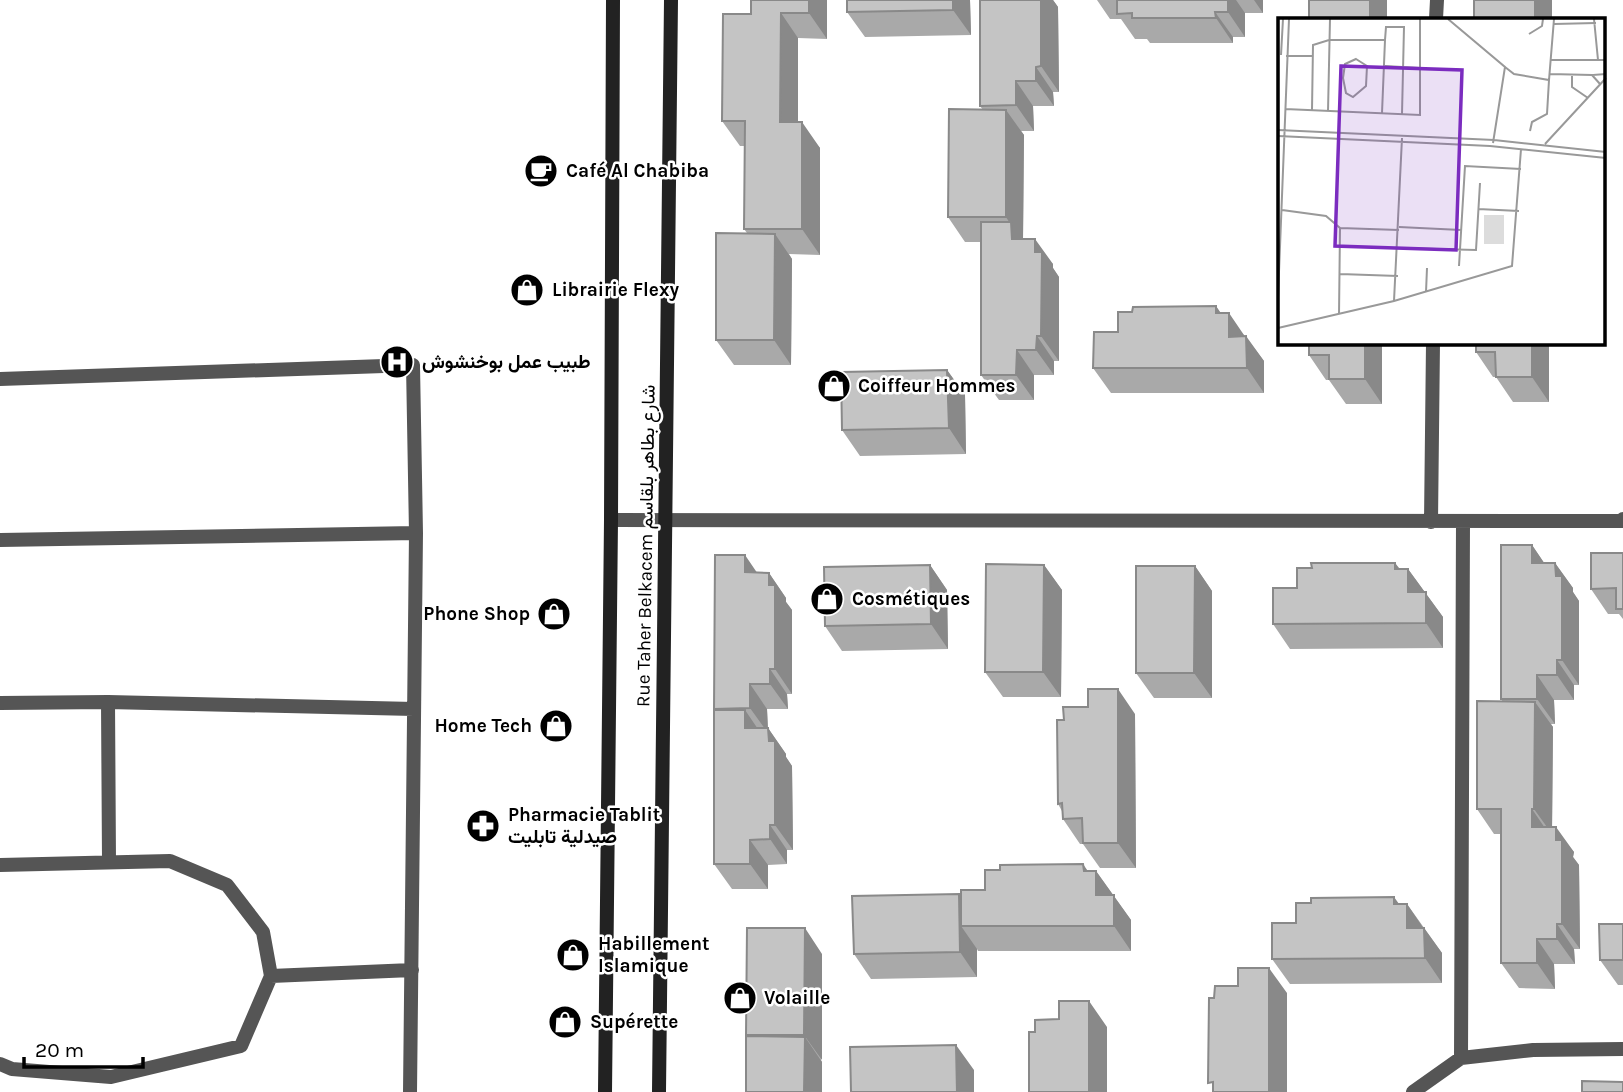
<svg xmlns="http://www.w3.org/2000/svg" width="1623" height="1092" font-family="Karla,Vazirmatn,sans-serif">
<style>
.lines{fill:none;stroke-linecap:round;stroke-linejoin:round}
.minor{stroke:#555;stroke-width:14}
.secondary{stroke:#222;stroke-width:14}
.wall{fill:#a9a9a9}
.shaded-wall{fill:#898989}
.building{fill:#c4c4c4;stroke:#898989;stroke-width:2}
.labels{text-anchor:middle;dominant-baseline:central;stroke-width:5;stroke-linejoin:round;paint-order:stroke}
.poi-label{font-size:19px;font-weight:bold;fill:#000;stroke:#fff;text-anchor:start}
.street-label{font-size:19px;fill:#000;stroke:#fff}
.inset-road{fill:none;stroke:#999;stroke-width:2}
.view{fill:#7b2cbf;fill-opacity:0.15;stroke:#7b2cbf;stroke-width:3.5}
.inset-edge{fill:none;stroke:#000;stroke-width:3.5}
</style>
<rect width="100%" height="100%" fill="#fff"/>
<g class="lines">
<path class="minor" d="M1436,19L1437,0
M0,379L413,365L416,533L410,1092
M611,520L1623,521V519
M1431,522L1433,343
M0,540L416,533
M108,702L109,861
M0,703L108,702L414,709
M0,865L170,861L227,885L263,932L271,976L241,1046L111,1077L12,1069L0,1064
M271,976L412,970
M1461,1058L1463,522
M1413,1092L1461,1058L1533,1050L1623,1049"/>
<path class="secondary" d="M605,1092L611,520L613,0
M659,1092L671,0"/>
</g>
<path class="wall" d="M827,0V39L798,38V122L820,148V255L789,254L792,259L791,365H734L716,340L747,233L744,229V146H740L722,121L751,14Z
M970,0L971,35L865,37L847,12Z
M980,0H1053L1058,7L1059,92H1053L1054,106H1033L1034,131H1021L1024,135L1023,239L1053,264V268L1059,277V361H1054V375H1034V400H999L981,375V242H965L948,217L983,110L980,106Z
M1097,0H1263V13H1245V37H1233V43H1150L1147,39H1135L1121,19H1110Z
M1216,306L1220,313L1245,336L1264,361V393H1111L1093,368L1132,312Z
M1306,343H1382V404H1346L1329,380H1326L1309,355V347Z
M1475,343H1549V402H1513L1496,377H1493L1476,352V345Z
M947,370L965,395L966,454L860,456L842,430Z
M1532,545L1544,563H1555L1573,588V592L1579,601V685H1574V700H1554L1555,724H1551L1553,727L1552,827L1574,852L1573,857L1579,865L1580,949H1574L1575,964H1554L1555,989L1519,988L1501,963V834H1494L1477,809L1503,702L1501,699Z
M1623,553V619L1619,614H1608L1591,589Z
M1395,563L1400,569H1408L1443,617V648L1290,649L1273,624L1312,568Z
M930,565L947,590L948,649L842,651L825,626Z
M1044,565L1062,590L1061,697H1003L985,672Z
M1195,566L1212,591V698H1154L1136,673Z
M757,572L769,573L786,598V602L792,610V694H787L788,709H767L768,728L786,754V757L792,766L793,850H787V864L768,865V889H732L714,864L715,710L714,709Z
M1135,714L1136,868H1100L1083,844H1080L1063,819L1062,811L1058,804L1064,720Z
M1088,871H1096L1131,920V951H978L977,949V977L871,979L854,954L959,894L961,897L985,890Z
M1398,904H1407L1442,953V983L1290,984L1272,959L1296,923Z
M1623,924V985H1618L1600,960Z
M822,954L821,1060L822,1062V1092H746L748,1036L746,1035Z"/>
<path class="shaded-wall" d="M809,0H827V39L809,13Z
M953,0H970L971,35L953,10Z
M1041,0H1053L1058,7L1059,92L1041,66Z
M1228,0H1236L1245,13V37L1228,12Z
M1254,0H1263V13Z
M1370,0H1387V19H1370Z
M1535,0H1552V19H1535Z
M1215,12L1233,37V43L1216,18Z
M781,13L798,38V147L780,122Z
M1036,67L1053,92L1054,106L1036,81Z
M1016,81L1033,106L1034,131L1016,105Z
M1006,110L1024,135L1023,239H1012L1011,225L1006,217Z
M802,122L820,148V255L802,229Z
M775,234L792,259L791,365L774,340Z
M1035,239L1053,264V268L1059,277V361L1041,336L1035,252Z
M1216,306L1229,325V313L1246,338L1229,337L1216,313Z
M1037,336L1054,361V375L1036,350Z
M1246,336L1264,361V393L1247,368Z
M1365,343H1382V404L1365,379Z
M1532,343H1549V402L1532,377Z
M1017,350L1034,375V400L1016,375Z
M947,370L965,395L966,454L949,428Z
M1532,545L1549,570L1532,563Z
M745,555L762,580L745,572Z
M1395,563L1408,581V569L1443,617V648L1426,623L1408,592L1395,569Z
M1555,563L1573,588V592L1579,601V685L1562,660Z
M930,565L947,590L948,649L931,624Z
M1044,565L1062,590L1061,697L1043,672Z
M1195,566L1212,591V698L1194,673Z
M769,573L786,598V602L792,610V694L775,669L769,585Z
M1557,660L1574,685V700L1557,675Z
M770,669L787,694L788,709L770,684Z
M1537,675L1554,700L1555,724L1537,699Z
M750,684L767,709L768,733L750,708Z
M1118,689L1135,714L1136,868L1118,843Z
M1535,702L1553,727L1552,834L1534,809Z
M745,710L762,735L745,728Z
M768,728L786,754V757L792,766L793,850L775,825Z
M1532,809L1549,834L1532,827Z
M770,825L787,850V864L770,839Z
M1556,827L1574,852L1573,857L1579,865L1580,949L1562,924L1556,840Z
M750,840L768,865V889L750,864Z
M1083,864L1096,883V871L1131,920V951L1114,926L1096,895L1084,871Z
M959,894L977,919L961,926L977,949V977L960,952Z
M1394,897L1407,915V904L1424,929L1407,928L1394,904Z
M1557,924L1574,949L1575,964L1557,939Z
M805,928L822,954V1060L804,1035Z
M1424,928L1442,953V983L1425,958Z
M1537,939L1554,964L1555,989L1537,963Z
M1269,968L1287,993V1092H1269Z
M1089,1001L1107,1027V1092H1089Z
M805,1037L822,1062V1092H804Z
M956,1045L974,1070V1092H957Z"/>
<path class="building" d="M751,0H809V13H781L780,122H802V229H744L745,121H722L723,14H751Z
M847,0H953V10L847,12Z
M980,0H1041V66L1036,67V81H1016V105L980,106Z
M1117,0H1228V12H1215L1216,18H1132V13L1117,14Z
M1309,0H1370V19H1309Z
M1474,0H1535V19H1474Z
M949,109L1006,110V217H948Z
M981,222H1011L1012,239H1035V252H1042L1041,336H1037L1036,350H1017L1016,375H981Z
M716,233L775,234L774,340H716Z
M1216,306V313H1229V337L1246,336L1247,368H1093L1094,332H1118V312H1132L1133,307Z
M1309,343H1365V379H1329V355H1309Z
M1476,343H1532V377H1496L1495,352H1476Z
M947,370L949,428L842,430L841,372Z
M1501,545H1532V563H1555L1556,576H1562V660H1557V675H1537V699H1501Z
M1591,553H1623V609H1616V588L1591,589Z
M715,555H745V572L769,573V585H775V669H770V684H750V708L714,709Z
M1311,563H1395V569H1408V592H1426V623L1273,624V588H1297V568H1312Z
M986,564L1044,565L1043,672H985Z
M930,565L931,624L825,626L824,567Z
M1136,566H1195L1194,673H1136Z
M1088,689H1118V843H1083L1082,818L1063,819L1062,803L1058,804L1057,720H1064L1063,707H1088Z
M1477,701L1535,702L1534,809H1532V827H1556V840H1562V924H1557V939H1537V963H1501V809H1477Z
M714,710H745V728H768L769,741H775V825H770V839L750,840V864H714Z
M1083,864L1084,871H1096V895H1114V926H961V890H985V870H1000V865Z
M959,894L960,952L854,954L852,896Z
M1394,897V904H1407V928H1424L1425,958L1272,959V923H1296V903H1311V898Z
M1599,924H1623V960H1600Z
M747,928H805L804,1035H746Z
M1238,968H1269V1092H1213V1082L1208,1083L1209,998H1214L1215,986H1238Z
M1059,1001H1089V1092H1029V1032H1035V1020L1059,1019Z
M746,1036L805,1037L804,1092H746Z
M956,1045L957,1092H851L850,1047Z
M1582,1081L1623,1082V1092H1582Z"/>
<defs>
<symbol id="cafe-disc" viewBox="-11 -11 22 22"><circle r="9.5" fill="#000" stroke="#fff"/><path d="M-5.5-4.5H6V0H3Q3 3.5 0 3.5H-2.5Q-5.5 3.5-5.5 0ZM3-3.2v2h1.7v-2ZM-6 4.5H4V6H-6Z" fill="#fff"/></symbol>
<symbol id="shop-disc" viewBox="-11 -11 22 22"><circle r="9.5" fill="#000" stroke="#fff"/><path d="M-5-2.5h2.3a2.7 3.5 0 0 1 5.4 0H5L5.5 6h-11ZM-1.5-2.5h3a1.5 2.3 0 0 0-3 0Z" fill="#fff"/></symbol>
<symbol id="hospital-disc" viewBox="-11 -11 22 22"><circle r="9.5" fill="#000" stroke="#fff"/><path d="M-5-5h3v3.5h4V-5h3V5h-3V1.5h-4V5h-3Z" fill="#fff"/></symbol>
<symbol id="pharmacy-disc" viewBox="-11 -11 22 22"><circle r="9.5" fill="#000" stroke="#fff"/><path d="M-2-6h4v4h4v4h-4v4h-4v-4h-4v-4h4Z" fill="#fff"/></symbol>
</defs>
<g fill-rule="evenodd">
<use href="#cafe-disc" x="522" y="152" width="38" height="38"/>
<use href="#shop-disc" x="508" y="271" width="38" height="38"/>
<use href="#hospital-disc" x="378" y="343" width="38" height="38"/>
<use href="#shop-disc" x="815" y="367" width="38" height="38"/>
<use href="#shop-disc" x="808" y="580" width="38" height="38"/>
<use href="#shop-disc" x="535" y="595" width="38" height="38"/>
<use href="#shop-disc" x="537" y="707" width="38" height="38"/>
<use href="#pharmacy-disc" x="464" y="807" width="38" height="38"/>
<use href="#shop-disc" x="554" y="936" width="38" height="38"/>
<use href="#shop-disc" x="721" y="979" width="38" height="38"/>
<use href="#shop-disc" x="546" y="1003" width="38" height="38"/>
</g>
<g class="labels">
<g class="poi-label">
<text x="566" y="171">Café Al Chabiba</text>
<text x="552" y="290">Librairie Flexy</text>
<text x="422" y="362">طبيب عمل بوخنشوش</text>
<text x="858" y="386">Coiffeur Hommes</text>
<text x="852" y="599">Cosmétiques</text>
<text x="530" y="614" text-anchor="end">Phone Shop</text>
<text x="532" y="726" text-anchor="end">Home Tech</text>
<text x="508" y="815">Pharmacie Tablit<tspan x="508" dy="22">صيدلية تابليت</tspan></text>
<text x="598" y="944">Habillement<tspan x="598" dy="22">Islamique</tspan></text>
<text x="764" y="998">Volaille</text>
<text x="590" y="1022">Supérette</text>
</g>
<g class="street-label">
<text transform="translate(646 546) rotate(-89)">Rue Taher Belkacem شارع بطاهر بلقاسم</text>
</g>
</g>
<g transform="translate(1278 18)">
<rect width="327" height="327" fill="#fff"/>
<path d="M206,197H226V226H206Z" fill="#dcdcdc"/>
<path class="inset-road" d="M170,1L227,49L215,125M316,1L320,42M276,6L318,5M251,16L264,8L265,1M107,22L108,9H126L124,96M3,37L5,1M8,38H34M78,41L89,48L88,68L75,79L68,75L65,60L67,46ZM273,42H328M107,48L142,50M227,49L236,56L271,62L276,1M272,56L314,57M294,58V69L310,80M322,66L314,57L328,56M7,91L142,97V1M34,92L35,27L51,22H107L104,95M50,93L52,1M0,112L216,122L328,134M252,113L254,104L269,96L271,62M0,118L212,128L328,140M267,126L328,60M200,191L241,193M4,192L48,198L62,210L61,297M121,209L183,212M62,210L121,212M120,230L198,232L202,165M181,248L187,148L243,151M62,256L120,258M148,274L149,250M0,279L11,1M116,283L124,120M0,310L116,283L234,248L243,131"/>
<path class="view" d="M63,48L184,52L178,232L57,228Z"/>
<rect width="327" height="327" class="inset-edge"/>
</g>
<path d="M24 1057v10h119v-10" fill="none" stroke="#000000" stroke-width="3.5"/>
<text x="35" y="1057" font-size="21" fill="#000000" stroke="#ffffff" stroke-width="5" paint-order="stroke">20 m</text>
</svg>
